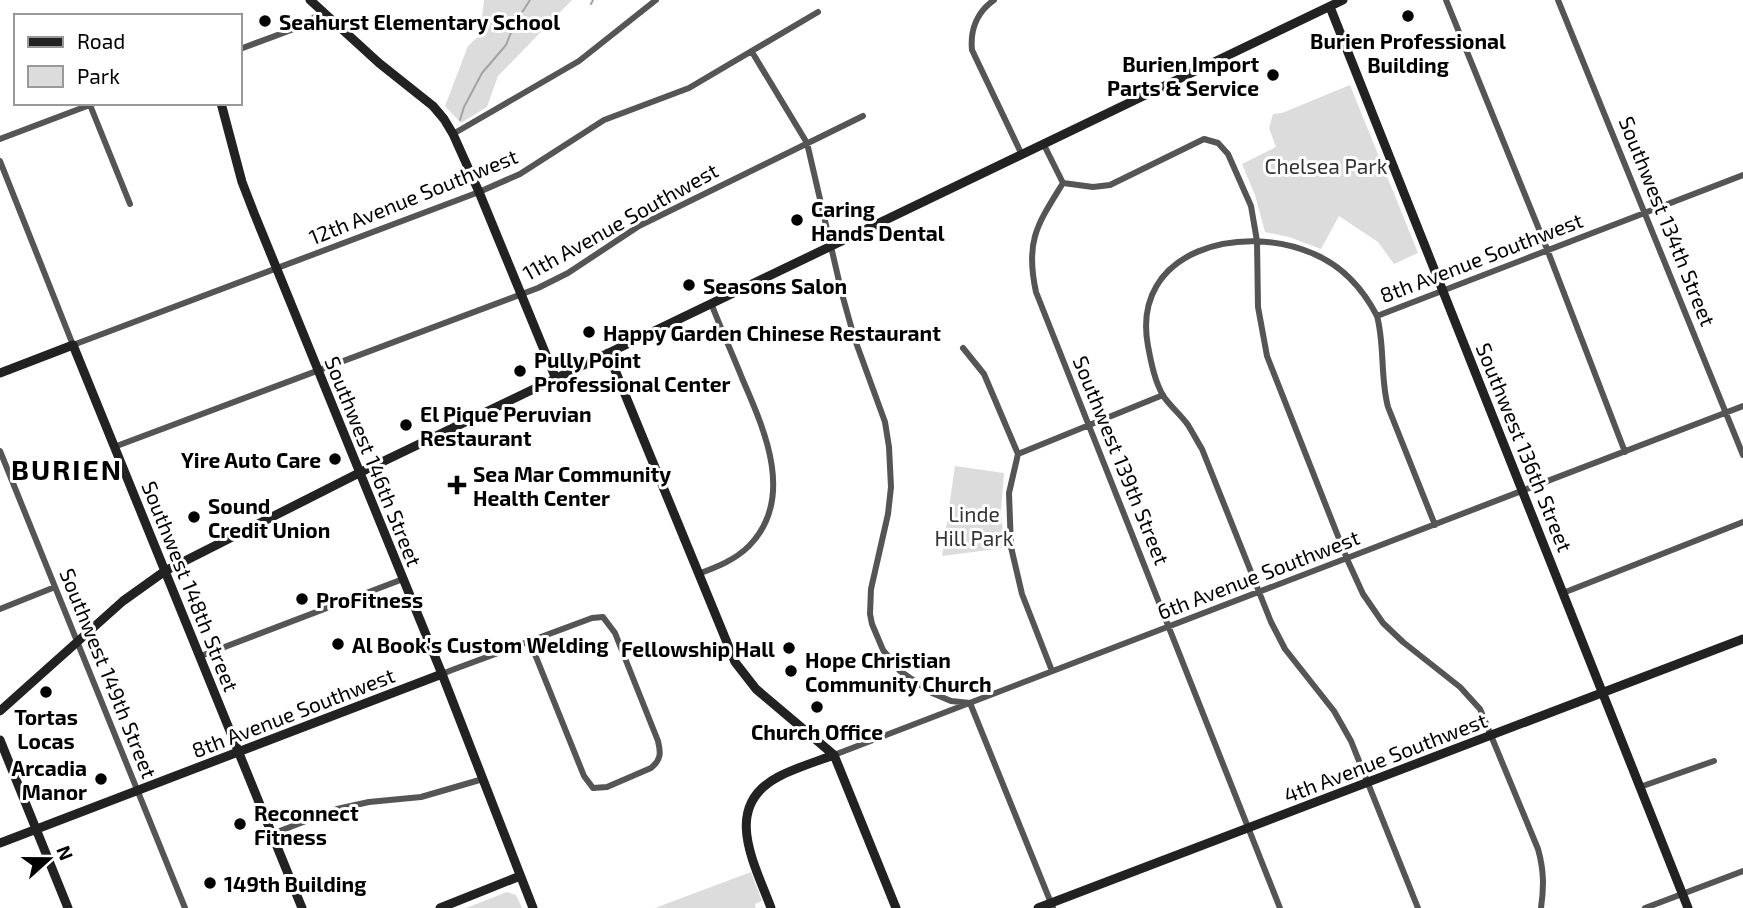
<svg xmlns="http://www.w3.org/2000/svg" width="1743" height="908" font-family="'Exo 2',sans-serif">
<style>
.green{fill:#dcdcdc}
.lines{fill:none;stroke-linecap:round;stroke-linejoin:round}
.stream{stroke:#a3a3a3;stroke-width:2}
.street{stroke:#555;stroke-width:6}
.secondary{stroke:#222;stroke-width:9}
.poi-dot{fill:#000;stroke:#fff;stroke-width:2.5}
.labels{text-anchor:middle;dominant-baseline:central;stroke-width:6;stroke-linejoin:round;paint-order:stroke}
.poi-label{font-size:21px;font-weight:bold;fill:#000;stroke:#fff;text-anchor:start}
.park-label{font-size:21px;fill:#333;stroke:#fff}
.street-label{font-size:21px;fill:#000;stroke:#fff}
.district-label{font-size:28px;font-weight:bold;letter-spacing:2px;fill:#000;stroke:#fff}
</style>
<rect width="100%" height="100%" fill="#fff"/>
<path class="green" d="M484,0H572L498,76L487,107L461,123L445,106L468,46L480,35Z
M1350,85L1418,253L1394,264L1378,242L1339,216L1321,249L1289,237L1265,232L1255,195L1242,164L1276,147L1269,128L1273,114L1282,113Z
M955,466L1004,473L1001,511L1004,548L942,556Z
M751,872L762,901L755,904L756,908H655Z
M507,892L516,895L522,908H466Z"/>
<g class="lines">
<path class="stream" d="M591,4L593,0
M460,120L464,107L482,73L506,45L514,25L530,0"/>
<path class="street" d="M994,0C977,12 970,30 972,50L1022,155
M1446,0L1547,249L1625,452
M1558,0L1743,455
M240,49L302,26L322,12
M752,52L807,143L842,294L854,337L885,422L889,447L891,487L888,514L871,589L870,614L872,624L883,650L900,671L932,693L951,701L970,703L1053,908
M90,105L130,204
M453,134L579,61L656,0
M0,139L95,103
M1044,145L1063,183L1093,187L1110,185L1204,139L1218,143L1228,154L1251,206L1257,241L1258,307L1267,356L1347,559L1363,594L1383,623L1403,642L1460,687L1480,709L1538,849C1544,870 1544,887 1541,908
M0,161L73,345L479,192L520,174L604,120L689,88L818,12
M1063,183C1037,225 1025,241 1036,292L1280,908
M1377,316C1385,346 1380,377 1388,407L1435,525
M963,348L984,374L1018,454L1009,493L1011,547L1022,594L1052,671
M114,447L538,288L568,273L639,226L863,116
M0,451L185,908
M1018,454L1163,395
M698,574C717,567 735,560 749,546C796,498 764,429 742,378C732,353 721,329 711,303
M1563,593L1743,522
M0,609L55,587
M201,656L403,579
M442,674L452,670L592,618L603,617L615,633L658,741C661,753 661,760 651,768L607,787L593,788L584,776L530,642
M834,755L1743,406
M1640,787L1714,761
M272,834L337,809L369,802L421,797L483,779
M1418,908L1351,741L1334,711L1285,649L1271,622L1202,449C1197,441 1193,433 1188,425C1181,415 1171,407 1164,397C1155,383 1151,362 1148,346C1130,249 1243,222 1314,254C1342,266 1363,289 1377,316L1743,175
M1645,908L1743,871"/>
<path class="secondary" d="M310,0L379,63L433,106L444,119L453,134L479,192L556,379
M1330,7L1688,908
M221,103L242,182L254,213L442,674L533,908
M608,353L735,662L756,689L834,755L896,908
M0,373L73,345L302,908
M0,711L123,601L165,571L359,473L1343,0
M0,740L68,908
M0,843L442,674
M440,908L520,876
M771,908C755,864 721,807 778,777C795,768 815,762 834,755
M1038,908L1743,639"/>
</g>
<g class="poi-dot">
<circle cx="1408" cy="16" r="7"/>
<circle cx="265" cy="21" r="7"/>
<circle cx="1273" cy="75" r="7"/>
<circle cx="797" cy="220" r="7"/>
<circle cx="689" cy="285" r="7"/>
<circle cx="589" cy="332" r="7"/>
<circle cx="520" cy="371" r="7"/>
<circle cx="406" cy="425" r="7"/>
<circle cx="335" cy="459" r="7"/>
<path d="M453.5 474.5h7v7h7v7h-7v7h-7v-7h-7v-7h7z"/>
<circle cx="194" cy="517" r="7"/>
<circle cx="302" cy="599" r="7"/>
<circle cx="338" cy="644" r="7"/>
<circle cx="789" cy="648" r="7"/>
<circle cx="791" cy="671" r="7"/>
<circle cx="46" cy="692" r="7"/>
<circle cx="817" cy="707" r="7"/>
<circle cx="101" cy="779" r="7"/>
<circle cx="240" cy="824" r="7"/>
<circle cx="210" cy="883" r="7"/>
</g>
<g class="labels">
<g class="poi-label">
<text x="279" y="21">Seahurst Elementary School</text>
<text x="1408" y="40" text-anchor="middle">Burien Professional<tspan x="1408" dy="24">Building</tspan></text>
<text x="1259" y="63" text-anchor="end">Burien Import<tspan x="1259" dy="24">Parts &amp; Service</tspan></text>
<text x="811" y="208">Caring<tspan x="811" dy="24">Hands Dental</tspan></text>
<text x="703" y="285">Seasons Salon</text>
<text x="603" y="332">Happy Garden Chinese Restaurant</text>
<text x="534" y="359">Pully Point<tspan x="534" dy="24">Professional Center</tspan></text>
<text x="420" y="413">El Pique Peruvian<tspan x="420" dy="24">Restaurant</tspan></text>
<text x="321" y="459" text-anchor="end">Yire Auto Care</text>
<text x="473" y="473">Sea Mar Community<tspan x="473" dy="24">Health Center</tspan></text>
<text x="208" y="505">Sound<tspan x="208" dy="24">Credit Union</tspan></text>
<text x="316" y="599">ProFitness</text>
<text x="352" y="644">Al Book's Custom Welding</text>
<text x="775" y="648" text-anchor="end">Fellowship Hall</text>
<text x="805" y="659">Hope Christian<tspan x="805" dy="24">Community Church</tspan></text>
<text x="46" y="716" text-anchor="middle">Tortas<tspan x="46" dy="24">Locas</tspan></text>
<text x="817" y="731" text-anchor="middle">Church Office</text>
<text x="87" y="767" text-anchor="end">Arcadia<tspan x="87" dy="24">Manor</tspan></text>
<text x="254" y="812">Reconnect<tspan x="254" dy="24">Fitness</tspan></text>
<text x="224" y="883">149th Building</text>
</g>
<g class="park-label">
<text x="1326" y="165">Chelsea Park</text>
<text x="974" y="513">Linde<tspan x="974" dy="24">Hill Park</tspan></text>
</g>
<g class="street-label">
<text transform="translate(413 196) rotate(-22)">12th Avenue Southwest</text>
<text transform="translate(620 221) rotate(-29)">11th Avenue Southwest</text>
<text transform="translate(1668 221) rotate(68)">Southwest 134th Street</text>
<text transform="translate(1481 257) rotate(-21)">8th Avenue Southwest</text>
<text transform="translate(1525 447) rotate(68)">Southwest 136th Street</text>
<text transform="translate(1122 460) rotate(68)">Southwest 139th Street</text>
<text transform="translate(374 461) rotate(68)">Southwest 146th Street</text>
<text transform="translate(1258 574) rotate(-21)">6th Avenue Southwest</text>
<text transform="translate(191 586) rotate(68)">Southwest 148th Street</text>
<text transform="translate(109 673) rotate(68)">Southwest 149th Street</text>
<text transform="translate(293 712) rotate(-21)">8th Avenue Southwest</text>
<text transform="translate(1385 757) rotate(-21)">4th Avenue Southwest</text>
</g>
<g class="district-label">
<text x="67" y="469">BURIEN</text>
</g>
</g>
<rect x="14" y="14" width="228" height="91" fill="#ffffff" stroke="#999999" stroke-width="2"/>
<rect x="28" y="37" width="35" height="10" fill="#222222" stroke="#999999" stroke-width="2"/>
<text x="77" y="49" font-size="21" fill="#000000">Road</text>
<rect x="28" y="66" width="35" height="21" fill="#dcdcdc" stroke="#999999" stroke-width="2"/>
<text x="77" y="84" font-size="21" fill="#000000">Park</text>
<g transform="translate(49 859) rotate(69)" stroke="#ffffff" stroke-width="5" paint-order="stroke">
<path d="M0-5L12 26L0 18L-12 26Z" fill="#000000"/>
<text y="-10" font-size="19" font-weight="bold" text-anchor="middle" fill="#000000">N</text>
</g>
</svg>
